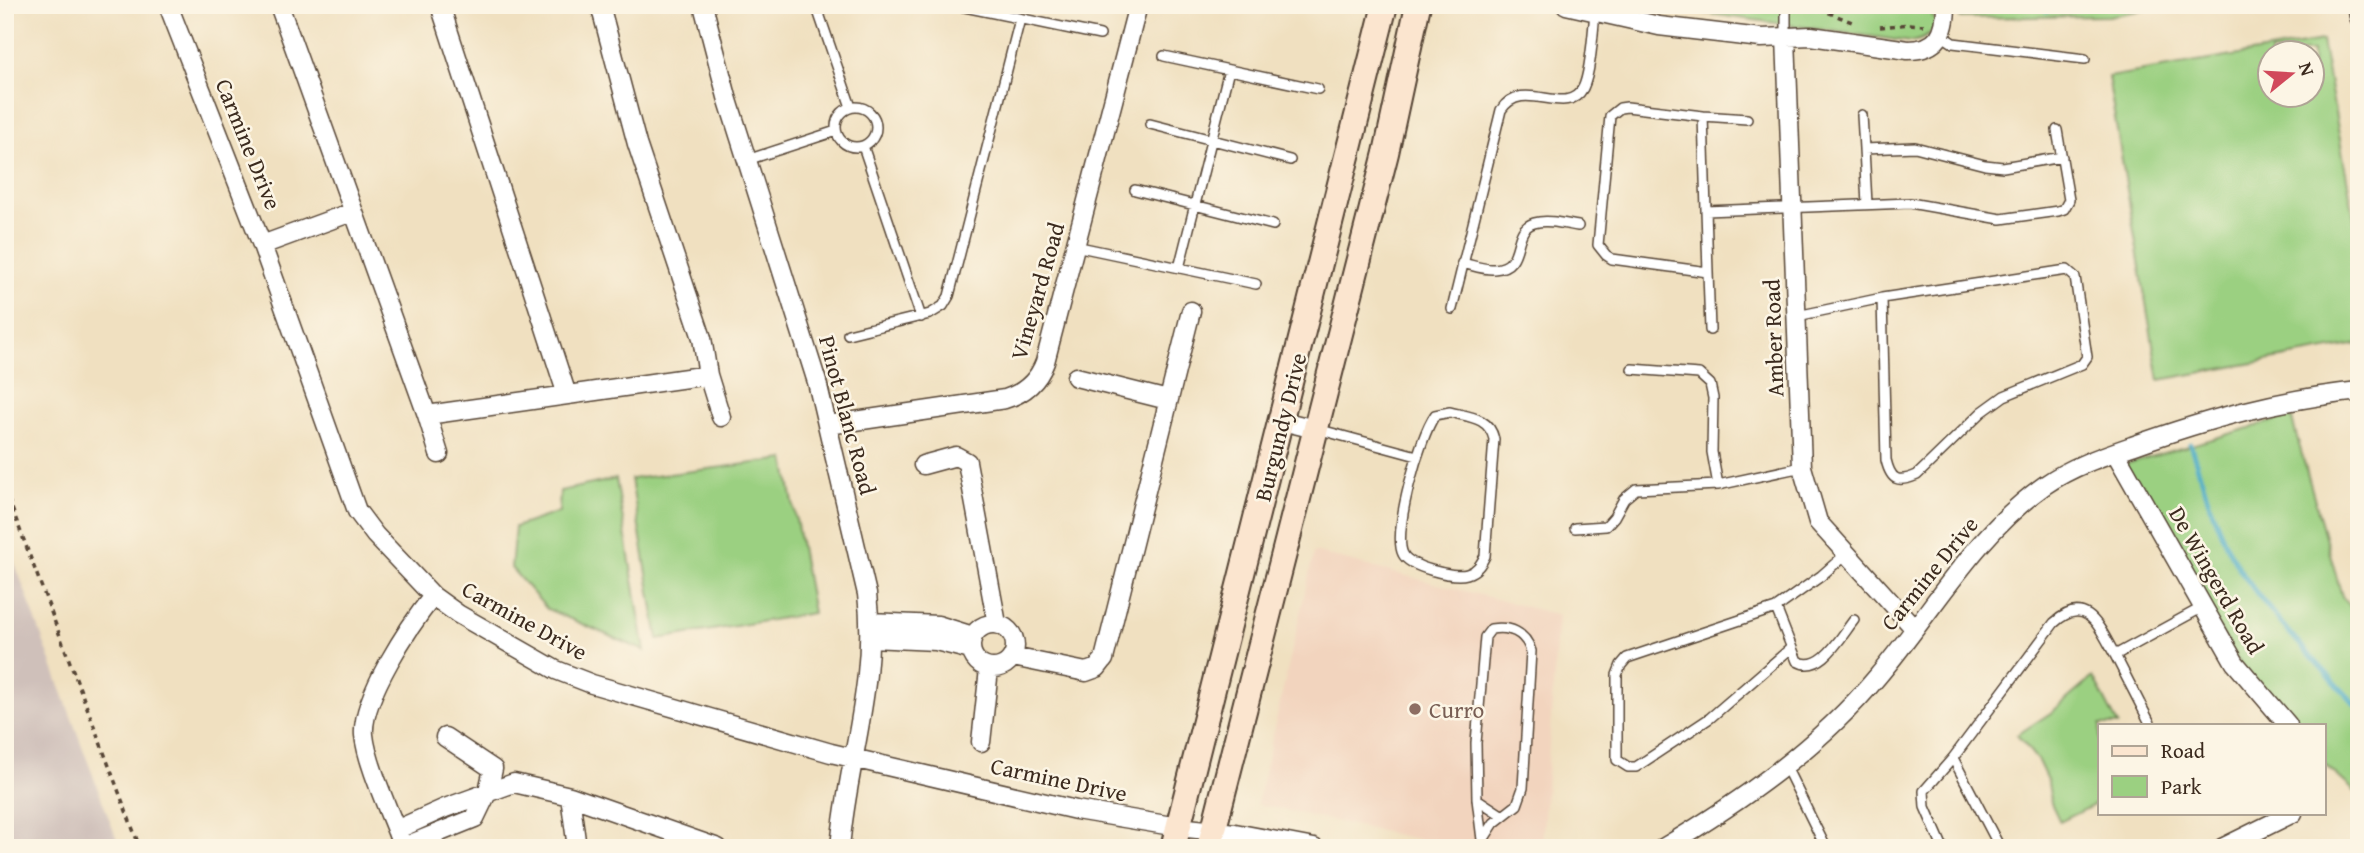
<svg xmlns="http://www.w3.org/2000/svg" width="2364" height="853" font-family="'Gentium Book Plus',serif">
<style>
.built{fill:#f2d4be}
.industrial{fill:#cfc0ba}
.green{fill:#9bd081;stroke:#6b7d50;stroke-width:2;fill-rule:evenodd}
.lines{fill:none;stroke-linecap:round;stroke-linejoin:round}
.stream{stroke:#46aac5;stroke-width:5}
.lane-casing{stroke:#564536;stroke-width:12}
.street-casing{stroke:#564536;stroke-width:21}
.secondary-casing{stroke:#564536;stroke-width:28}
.path{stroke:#564536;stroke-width:3.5;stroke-dasharray:5 5;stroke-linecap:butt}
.lane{stroke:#fff;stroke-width:9}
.street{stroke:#fff;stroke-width:18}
.secondary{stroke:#fbe5cf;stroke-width:24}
.education-dot{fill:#8d6e63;stroke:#fcf5e5;stroke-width:2.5}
.labels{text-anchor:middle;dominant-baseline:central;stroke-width:5;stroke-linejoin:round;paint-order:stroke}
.street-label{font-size:23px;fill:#3b2a1e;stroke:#fcf5e5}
.education-label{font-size:23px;fill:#785e54;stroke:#fcf5e5;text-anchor:start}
</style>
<rect width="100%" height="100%" fill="#fcf5e5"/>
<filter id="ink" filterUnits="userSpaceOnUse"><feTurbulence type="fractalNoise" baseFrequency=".0143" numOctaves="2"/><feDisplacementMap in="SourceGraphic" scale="14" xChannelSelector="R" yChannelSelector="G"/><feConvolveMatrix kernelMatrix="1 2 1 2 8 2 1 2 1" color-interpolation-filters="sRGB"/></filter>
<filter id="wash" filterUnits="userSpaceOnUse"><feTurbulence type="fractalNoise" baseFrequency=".00686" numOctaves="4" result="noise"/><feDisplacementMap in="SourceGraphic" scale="28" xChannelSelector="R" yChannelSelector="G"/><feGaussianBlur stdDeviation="1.57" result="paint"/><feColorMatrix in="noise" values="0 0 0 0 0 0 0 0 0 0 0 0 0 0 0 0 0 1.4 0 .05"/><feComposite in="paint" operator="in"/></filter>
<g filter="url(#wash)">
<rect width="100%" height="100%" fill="#f0e0c0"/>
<path class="built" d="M1314,552L1558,615L1542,848L1453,847L1257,804Z"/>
<path class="industrial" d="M5,536L72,719L120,848H5Z"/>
<path class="green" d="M1646,5H1932V16L1937,22C1932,35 1924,40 1911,42Z
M1960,5H2172L2109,16L1960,18Z
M2322,41L2359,244V344L2159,380L2108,77ZM2312,52V94H2270V52Z
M2291,416L2342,596L2359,620V795L2324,764V725H2289L2254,689L2122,465Z
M785,459L813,613L658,639L631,479Z
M616,479L645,651L547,609L511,568L515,527L559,512L560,491Z
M2093,677L2118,725H2100V802L2060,822L2051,803L2048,782L2038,761L2017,735L2052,712Z"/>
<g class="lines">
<path class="stream" d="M2045,5L2047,11
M2190,444C2204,485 2215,528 2237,565C2269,616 2319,663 2359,709"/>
</g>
</g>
<g filter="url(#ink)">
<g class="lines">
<defs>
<path id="lane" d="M816,5L851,107
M955,5L1100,35
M1786,5V37
M1941,35L1953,43L2085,59
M1164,56L1318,89
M836 127a20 20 0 1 1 40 0a20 20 0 1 1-40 0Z
M1627,107L1703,116L1708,272L1612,259L1606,255L1598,245L1610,116L1620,108Z
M1862,115L1864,149L1915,147L1985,165L2003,167L2062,157
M1703,116L1747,119
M1150,124L1290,160
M863,146L921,317
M1864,149L1867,204
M747,160L836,131
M1135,190L1273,225
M1706,211L1910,203L2001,219L2058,211L2064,209L2069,200L2057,130
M1075,246L1256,284
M1462,263C1472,265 1484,270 1494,269C1527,267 1510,230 1534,223C1548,219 1565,224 1578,226
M1179,268L1229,70
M1708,272L1710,330
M1452,309L1501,110C1523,76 1566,119 1583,88C1591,72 1593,31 1595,12
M1797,316L1882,298L2067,270L2075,277L2087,357L2082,364L2004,396L1982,412L1917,475C1898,483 1891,481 1886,460L1882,298
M848,334L930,314L943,306L949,296L1020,19
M1632,369L1699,374L1710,384L1713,398L1712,452L1718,485
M1450,412C1469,417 1489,417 1494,439L1485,556C1481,564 1477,571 1467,574C1453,578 1409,567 1403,554C1392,532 1420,436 1435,415Z
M1317,429L1417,456
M1575,528L1606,526L1614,517L1624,499L1636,489L1718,485L1802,467
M1776,608L1797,661C1821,675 1841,636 1854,620
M1791,648L1710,718L1636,767H1628L1617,760V675L1621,665L1627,658L1776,608L1821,576L1846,554
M2115,655L2151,725
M1953,758L1997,842
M1785,765L1826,848
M1477,799L1503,816
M1483,848L1477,799L1476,743L1485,637L1491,629C1510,626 1525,632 1531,651L1523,788L1517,805L1494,823L1483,840
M1943,848L1925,807L1924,791L1953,758L2054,623C2087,593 2100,629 2115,655L2203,607"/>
<path id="street" d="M168,5L262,245L357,511L375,535L433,596L458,614L556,670L592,684L831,753L1076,810L1178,827L1235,833L1314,848
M279,5L427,415L708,375L702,338L637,144L600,5
M440,5L567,395
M703,5L727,97L817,382L867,594C878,680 847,763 840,848
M1566,5L1659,26L1761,38L1811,36L1908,50C1938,50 1946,33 1946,5
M2357,5L2359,17
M1786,37L1802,467L1818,522L1915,629
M262,245L352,212
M708,375L721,417
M1076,377L1168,400
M427,415L439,454
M1282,421L1315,429
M828,425L1005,399C1025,393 1038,381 1045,362L1138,5
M2115,452L2235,663L2288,725
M923,465L956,456L967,462L997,624
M870,622L938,625L973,636
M971 646a22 22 0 1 1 44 0a22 22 0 1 1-44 0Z
M870,638L936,641L971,650
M1013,657L1086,672L1097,668L1104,659L1191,311
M981,742L989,669
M570,796L577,848
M396,830L445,808L514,783L570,796L718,848
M403,847L475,818L488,791L493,769L445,737
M403,848C392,817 367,765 364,735C361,698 410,625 433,596
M1663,848C1742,801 1819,747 1878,676C1933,611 1974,535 2045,485C2071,467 2103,456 2132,446C2211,418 2276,400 2359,391
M2222,848L2293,813"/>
<path id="secondary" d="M1173,848L1385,5
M1209,848L1386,153L1418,5"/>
</defs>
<use href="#lane" class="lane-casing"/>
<use href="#street" class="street-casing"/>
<use href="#secondary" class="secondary-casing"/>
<path class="path" d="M1810,5L1852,22
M1880,27L1909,24L1924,25
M5,490L140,848"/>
<use href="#lane" class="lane"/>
<use href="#street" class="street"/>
<use href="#secondary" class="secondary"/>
</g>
</g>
<circle class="education-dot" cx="1415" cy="709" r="7"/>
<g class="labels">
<g class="street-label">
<text transform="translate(249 144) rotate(68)">Carmine Drive</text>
<text transform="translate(1037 291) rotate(-74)">Vineyard Road</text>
<text transform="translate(1773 338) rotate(-92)">Amber Road</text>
<text transform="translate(848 415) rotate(75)">Pinot Blanc Road</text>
<text transform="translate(1280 427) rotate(-76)">Burgundy Drive</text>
<text transform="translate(1929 573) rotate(-51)">Carmine Drive</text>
<text transform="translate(2217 580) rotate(60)">De Wingerd Road</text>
<text transform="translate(525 620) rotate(29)">Carmine Drive</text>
<text transform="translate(1059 779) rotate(12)">Carmine Drive</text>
</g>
<g class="education-label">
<text x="1429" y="709">Curro</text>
</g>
</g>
<rect width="2364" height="853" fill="none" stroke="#fcf5e5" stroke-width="28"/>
<rect x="2098" y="724" width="228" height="91" fill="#fcf5e5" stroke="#afa495" stroke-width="2"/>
<rect x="2112" y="746" width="35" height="10" fill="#fbe5cf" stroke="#afa495" stroke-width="2"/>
<text x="2161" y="758" font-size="21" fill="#3b2a1e">Road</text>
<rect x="2112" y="776" width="35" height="21" fill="#9bd081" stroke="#afa495" stroke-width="2"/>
<text x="2161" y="794" font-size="21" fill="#3b2a1e">Park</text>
<g transform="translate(2291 74) rotate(72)"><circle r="33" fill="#fcf5e5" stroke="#afa495" stroke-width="2"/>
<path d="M0-5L12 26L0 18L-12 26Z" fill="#d1495b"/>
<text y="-10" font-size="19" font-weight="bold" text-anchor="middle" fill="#3b2a1e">N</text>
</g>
</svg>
